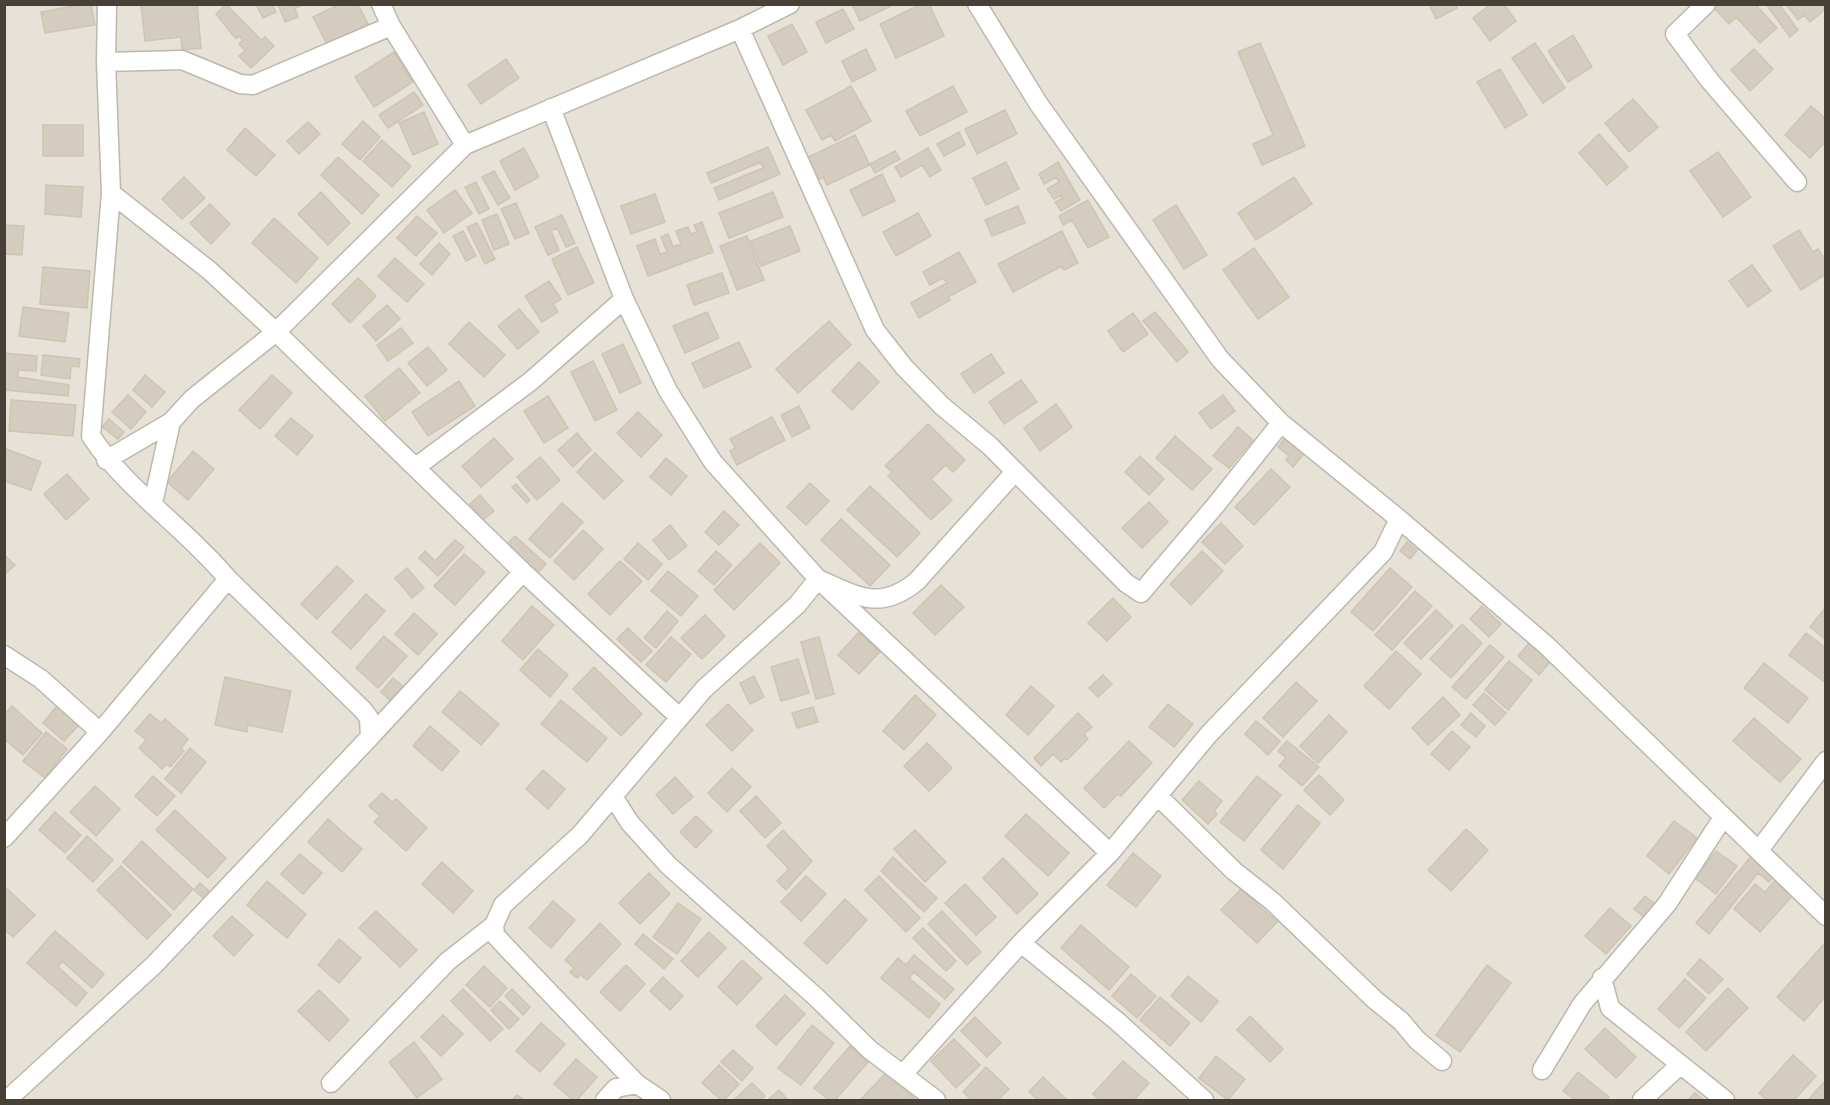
<svg xmlns="http://www.w3.org/2000/svg" width="1830" height="1105" font-family="Manrope,sans-serif">
<style>
.residential{fill:#e6e2d7}
.building{fill:#d4ccbf;stroke:#cec4b2;stroke-width:1.5}
.lines{fill:none;stroke-linecap:round;stroke-linejoin:round}
.street-casing{stroke:#beb8ac;stroke-width:21}
.street{stroke:#fff;stroke-width:18}
</style>
<rect width="100%" height="100%" fill="#f3f0e8"/>
<path class="residential" d="M5,5H1825V1100H5Z"/>
<path class="building" d="M84,4H91L95,25L45,33L41,12Z
M141,4H197L201,48L182,50L181,37L145,41Z
M226,4L261,40L265,37L274,46L251,68L239,56L245,51L239,44L243,40L239,36L236,39L216,14Z
M256,4H272L276,12L263,18Z
M278,4H305L295,8L298,17L285,22Z
M340,4H358L368,24L327,44L313,17Z
M852,4H890L891,6L860,21Z
M921,4H929L944,36L896,58L880,24Z
M1429,4H1455L1457,8L1436,19Z
M1491,4H1504L1516,21L1490,41L1473,18Z
M1718,4H1755L1777,28L1760,43L1736,17L1729,24L1714,8Z
M1766,4H1779L1798,30L1790,37Z
M1786,4H1826V9L1810,22L1804,15L1798,20Z
M843,9L854,29L826,43L816,22Z
M792,24L807,52L783,65L768,36Z
M1573,35L1592,67L1568,82L1548,51Z
M1260,43L1305,146L1262,165L1253,144L1273,135L1238,52Z
M1535,43L1565,88L1543,103L1512,58Z
M866,49L876,70L852,82L842,61Z
M1754,49L1773,69L1750,91L1731,70Z
M394,52L413,82L374,107L355,77Z
M506,59L519,78L481,104L468,85Z
M1500,69L1527,115L1505,128L1477,82Z
M851,86L871,121L835,141L831,135L822,140L806,110Z
M953,86L967,112L920,136L906,111Z
M414,92L423,105L388,128L379,115Z
M1633,99L1658,127L1629,152L1605,123Z
M1811,106L1826,119V141L1810,158L1785,135Z
M1005,110L1017,134L977,154L965,129Z
M424,112L438,144L413,155L399,123Z
M363,121L380,137L360,160L342,144Z
M308,122L320,134L299,154L287,141Z
M43,125H83V156H43Z
M245,128L275,155L256,176L227,150Z
M959,132L965,145L944,156L937,144Z
M1599,134L1628,167L1607,185L1579,153Z
M855,135L870,165L827,185L823,177L818,180L808,157Z
M382,140L411,166L392,187L363,161Z
M768,147L780,174L719,200L714,188L763,168L761,162L711,183L707,173Z
M524,148L539,177L515,190L500,161Z
M928,148L941,170L930,177L922,165L901,177L895,167Z
M895,151L900,159L875,173L870,164Z
M1718,152L1751,197L1723,217L1690,171Z
M338,157L379,195L362,214L321,175Z
M1006,162L1019,189L986,205L973,178Z
M1058,162L1080,200L1061,211L1055,202L1063,198L1061,195L1054,199L1047,189L1059,182L1056,177L1044,184L1039,174Z
M494,171L510,198L498,205L482,177Z
M882,174L895,201L863,216L850,190Z
M184,177L205,198L182,219L162,199Z
M1294,177L1312,204L1256,240L1238,213Z
M476,182L489,209L479,214L465,187Z
M46,185L83,187L81,217L45,214Z
M455,190L472,213L444,233L427,210Z
M321,192L350,223L328,245L298,214Z
M773,192L783,217L729,238L719,213Z
M655,194L665,222L631,234L621,206Z
M1088,200L1109,237L1088,248L1072,220L1063,225L1059,216Z
M516,203L529,233L515,239L501,209Z
M210,204L230,224L211,244L190,223Z
M1176,205L1207,255L1184,269L1153,220Z
M1018,206L1025,223L992,236L985,220Z
M918,213L931,236L896,256L883,232Z
M497,214L509,244L494,250L482,220Z
M562,215L575,243L566,247L557,228L551,231L559,250L548,255L535,227Z
M417,216L437,233L416,256L397,238Z
M274,218L318,258L296,283L252,243Z
M702,222L713,252L648,276L637,246L655,239L660,254L667,252L661,237L668,234L673,247L681,244L676,231L688,227L691,234L697,232L694,225Z
M477,223L495,259L485,264L467,227Z
M5,225L24,226L22,255L4,254Z
M790,226L800,251L761,266L751,241Z
M1799,230L1813,252L1818,249L1826,261V274L1801,290L1773,246Z
M463,231L476,256L466,261L453,236Z
M1062,231L1078,263L1064,270L1062,266L1013,292L998,264Z
M747,236L764,280L737,290L720,246Z
M439,243L450,254L432,275L420,264Z
M577,247L594,283L568,295L552,259Z
M1254,248L1289,297L1258,319L1223,270Z
M959,252L976,282L948,297L950,300L919,318L911,303L947,283L943,278L930,285L923,272Z
M395,258L424,284L407,302L378,276Z
M1752,265L1771,291L1748,307L1729,281Z
M43,267L90,271L87,308L40,304Z
M722,273L729,293L694,305L687,285Z
M358,278L376,296L350,323L332,304Z
M549,281L561,299L553,304L558,312L542,322L525,296Z
M387,305L400,319L376,341L363,326Z
M23,307L69,313L65,342L19,336Z
M519,309L539,332L518,349L498,326Z
M707,312L719,338L685,353L673,326Z
M1155,312L1188,352L1177,362L1143,321Z
M1133,313L1148,334L1123,352L1108,331Z
M829,321L851,345L798,393L776,369Z
M469,322L505,355L484,377L449,344Z
M401,328L413,343L388,361L377,345Z
M739,342L751,367L704,388L692,363Z
M623,344L641,383L620,393L602,354Z
M428,347L447,370L427,386L408,363Z
M4,353L37,356L36,371L18,370V377L69,385L68,396L4,390Z
M991,354L1004,373L974,393L961,374Z
M43,355L80,359L79,367L71,366L70,379L41,375Z
M593,361L617,410L595,421L571,372Z
M859,362L879,382L852,410L832,391Z
M399,368L420,393L385,421L365,396Z
M145,375L165,392L152,407L133,390Z
M272,375L292,393L260,429L239,410Z
M1021,380L1037,402L1004,424L989,402Z
M459,381L475,406L428,436L412,412Z
M128,395L146,412L131,429L112,412Z
M1223,395L1235,411L1211,429L1199,413Z
M548,396L568,428L544,443L524,411Z
M11,400L76,405L73,436L9,431Z
M1056,404L1072,427L1040,451L1024,428Z
M799,406L810,428L792,437L781,415Z
M638,412L662,435L641,457L617,433Z
M772,417L785,440L737,465L730,451L735,448L730,439Z
M291,418L313,436L297,455L275,436Z
M109,419L124,432L118,439L102,427Z
M928,424L965,460L953,472L946,465L931,479L952,500L931,520L888,476L892,472L885,466Z
M1238,427L1253,440L1229,468L1213,456Z
M577,433L591,450L573,467L558,450Z
M1288,435L1307,450L1293,467L1286,460L1289,456L1278,447Z
M1175,436L1212,469L1192,490L1156,458Z
M494,438L513,459L481,487L462,466Z
M6,449L41,462L31,490L4,481Z
M193,451L214,469L188,500L167,482Z
M595,453L623,481L604,499L577,472Z
M1140,456L1164,479L1149,495L1125,472Z
M540,457L560,480L537,500L517,477Z
M666,458L687,476L671,495L650,477Z
M1271,469L1290,487L1254,525L1235,507Z
M67,474L89,499L66,520L44,494Z
M810,483L829,501L806,525L787,507Z
M516,484L530,500L527,503L512,487Z
M870,486L920,533L897,557L847,510Z
M480,495L494,511L483,520L470,504Z
M1149,502L1168,522L1142,548L1122,528Z
M562,503L583,522L550,558L529,539Z
M724,511L739,525L719,545L705,532Z
M841,519L890,565L870,586L821,540Z
M1221,523L1243,546L1225,564L1202,542Z
M670,525L687,546L669,560L653,540Z
M583,530L603,549L574,580L554,561Z
M515,536L546,564L537,574L506,545Z
M455,540L464,547L438,576L419,558L425,551L435,561Z
M1407,542L1417,550L1410,559L1400,551Z
M638,543L662,564L648,580L624,559Z
M760,543L780,563L734,610L714,590Z
M716,551L732,565L714,585L698,571Z
M1202,551L1223,571L1191,605L1170,584Z
M464,554L485,572L455,605L434,586Z
M4,555L15,565L4,575Z
M620,561L642,581L610,615L588,594Z
M337,566L353,581L317,619L301,604Z
M407,568L424,588L412,598L395,578Z
M1390,568L1412,587L1373,631L1351,612Z
M668,571L698,596L681,616L651,591Z
M941,585L964,607L935,635L913,613Z
M1415,591L1432,606L1392,650L1375,635Z
M366,594L385,611L351,649L332,632Z
M1113,598L1131,617L1107,641L1088,623Z
M532,606L554,625L523,660L502,641Z
M1482,606L1501,624L1489,637L1470,619Z
M1826,607V640L1810,627Z
M1436,610L1453,626L1421,659L1404,643Z
M667,611L678,621L656,648L644,638Z
M414,613L437,634L418,655L395,634Z
M705,615L725,636L702,659L681,638Z
M1462,624L1482,643L1451,678L1430,659Z
M628,628L652,651L641,662L617,639Z
M859,632L880,652L859,674L838,655Z
M1806,633L1826,648V683L1789,655Z
M384,636L407,656L378,688L356,668Z
M671,637L691,654L666,682L646,665Z
M819,637L834,694L816,699L801,642Z
M1529,643L1550,662L1539,675L1518,656Z
M1490,645L1504,657L1466,699L1452,687Z
M538,649L568,675L550,697L520,670Z
M1396,651L1421,674L1389,709L1364,686Z
M798,659L809,693L781,701L771,667Z
M1509,661L1532,680L1508,710L1485,690Z
M1764,663L1808,698L1788,723L1744,688Z
M594,667L642,714L621,736L573,689Z
M1103,675L1112,684L1098,697L1089,688Z
M754,676L764,697L750,704L740,683Z
M225,677L291,691L282,732L248,725L247,732L215,725Z
M393,678L403,686L391,701L381,692Z
M1296,682L1317,701L1283,737L1263,718Z
M1031,686L1054,706L1028,735L1006,715Z
M460,691L499,724L481,745L442,712Z
M1484,693L1506,713L1495,725L1473,705Z
M915,695L936,715L904,750L883,731Z
M1443,697L1460,715L1428,745L1412,728Z
M561,700L607,738L587,762L541,724Z
M728,704L753,730L732,751L706,725Z
M1168,704L1193,724L1174,747L1149,727Z
M12,706L42,733L23,755L4,739V715Z
M57,706L79,725L64,741L43,723Z
M813,707L818,722L797,728L792,713Z
M1078,713L1092,727L1084,734L1088,739L1067,760L1065,758L1061,762L1053,754L1041,766L1034,758Z
M1471,713L1485,726L1476,737L1461,725Z
M150,714L161,723L165,719L188,739L181,748L184,751L170,767L166,764L162,769L139,748L146,740L135,731Z
M1329,715L1347,732L1318,763L1300,746Z
M1754,718L1801,759L1780,782L1733,741Z
M1256,721L1280,741L1268,755L1245,734Z
M430,726L459,751L442,771L413,746Z
M1452,731L1470,747L1449,770L1431,754Z
M46,732L67,749L45,778L23,761Z
M1129,741L1152,763L1121,796L1118,794L1104,808L1084,788Z
M1287,741L1319,767L1302,786L1279,766L1286,758L1278,751Z
M927,743L952,768L929,791L904,766Z
M190,748L206,762L181,793L165,779Z
M732,768L751,787L727,812L708,793Z
M543,770L565,789L548,809L526,789Z
M1319,775L1344,800L1330,815L1304,790Z
M153,776L175,796L157,816L135,796Z
M1257,776L1281,795L1244,841L1220,822Z
M675,777L693,797L673,814L656,795Z
M1199,781L1222,801L1214,811L1217,814L1208,824L1182,800Z
M95,786L120,809L96,836L70,812Z
M382,793L392,802L396,799L427,828L406,851L374,822L380,816L369,806Z
M756,796L781,823L765,838L740,811Z
M1298,805L1320,823L1283,869L1261,850Z
M175,810L226,858L208,878L156,830Z
M55,812L81,835L65,853L39,830Z
M1026,814L1069,853L1048,876L1005,836Z
M696,816L712,831L696,848L680,832Z
M328,819L362,849L342,872L308,842Z
M1674,821L1697,838L1669,874L1647,856Z
M1466,829L1488,850L1451,891L1428,870Z
M783,830L812,861L786,890L777,881L789,869L767,846Z
M915,830L946,862L925,882L894,849Z
M87,836L113,860L93,882L67,858Z
M142,841L193,889L174,910L123,862Z
M1716,851L1737,866L1716,894L1695,878Z
M1133,853L1161,876L1136,907L1107,885Z
M300,854L322,873L303,894L281,874Z
M1753,854L1776,873L1769,882L1758,873L1709,934L1696,923Z
M893,857L937,898L924,912L881,871Z
M1003,858L1038,894L1017,914L983,878Z
M442,862L473,891L453,913L422,884Z
M121,866L171,915L147,939L97,890Z
M649,873L670,894L640,924L619,903Z
M806,876L826,894L801,921L781,902Z
M879,876L920,918L906,932L865,890Z
M1776,879L1793,895L1760,932L1734,909L1755,884L1765,892Z
M267,881L306,914L287,938L247,905Z
M200,883L210,892L204,899L194,890Z
M965,884L996,917L976,935L945,903Z
M4,886L35,915L13,937L4,929Z
M1241,889L1277,922L1257,943L1221,910Z
M1645,896L1655,904L1644,917L1634,909Z
M845,899L867,920L827,964L804,943Z
M553,901L575,920L551,948L529,928Z
M678,903L701,919L677,954L653,937Z
M1610,908L1631,926L1606,954L1585,936Z
M376,911L417,950L400,967L359,928Z
M942,911L981,952L967,965L928,924Z
M232,916L253,935L234,956L213,936Z
M600,923L621,944L587,980L581,975L577,978L570,972L574,968L565,960Z
M1081,925L1129,967L1109,990L1061,948Z
M923,928L956,961L946,971L913,938Z
M55,931L104,974L92,988L62,961L58,967L87,993L76,1006L27,963Z
M709,932L726,948L698,977L681,961Z
M643,934L673,959L664,969L635,944Z
M339,939L361,958L339,983L318,965Z
M1823,945L1826,947V996L1804,1021L1777,997Z
M914,955L954,989L945,999L914,972L909,978L940,1004L929,1018L881,978L898,958L906,965Z
M1700,959L1723,979L1709,994L1687,974Z
M742,960L762,978L737,1005L718,987Z
M626,965L645,984L620,1011L600,992Z
M1487,965L1511,983L1460,1052L1436,1035Z
M484,966L507,988L490,1007L466,985Z
M1131,974L1156,996L1137,1018L1112,996Z
M1188,976L1218,1001L1201,1022L1171,996Z
M663,977L683,996L670,1010L650,991Z
M1685,979L1706,998L1679,1028L1658,1009Z
M1728,988L1748,1008L1706,1051L1686,1032Z
M463,989L503,1029L490,1041L451,1001Z
M512,989L530,1007L523,1015L505,996Z
M319,990L349,1020L329,1041L298,1011Z
M785,995L805,1014L776,1045L756,1026Z
M1160,997L1190,1023L1170,1046L1140,1020Z
M500,1001L519,1019L509,1029L491,1010Z
M443,1015L463,1034L441,1056L421,1037Z
M1250,1016L1283,1049L1270,1062L1237,1030Z
M975,1017L1001,1043L987,1057L961,1031Z
M541,1023L565,1044L540,1072L516,1051Z
M812,1025L834,1043L801,1085L778,1068Z
M1605,1028L1636,1057L1616,1078L1585,1049Z
M954,1039L980,1065L956,1088L931,1061Z
M414,1042L442,1079L417,1098L389,1062Z
M850,1046L868,1062L835,1100H829L814,1088Z
M733,1050L753,1068L742,1081L721,1062Z
M1793,1055L1816,1076L1794,1100H1767L1759,1093Z
M1216,1056L1245,1079L1228,1100L1199,1078Z
M576,1059L597,1077L577,1100H573L554,1084Z
M1123,1061L1149,1083L1134,1100H1100L1093,1094Z
M719,1065L739,1084L724,1100H721L702,1083Z
M986,1067L1009,1089L998,1100H972L963,1092Z
M1578,1072L1609,1097L1606,1100H1575L1563,1091Z
M886,1073L915,1099L914,1100H860Z
M1043,1077L1067,1100H1038L1029,1092Z
M1826,1080V1100H1808Z
M752,1083L765,1096L761,1100H734Z
M779,1090L788,1100H768Z
M1695,1093L1704,1100H1688Z
M517,1095L524,1100H512Z"/>
<g class="lines">
<defs>
<path id="street" d="M107,4L106,62L111,193L210,271L276,332L523,572L679,717
M381,4L391,26L465,145
M977,4L1038,103L1220,359L1281,423L1399,519L1546,645L1826,916
M1706,4L1675,34L1710,81L1797,182
M740,29L875,330L904,367L942,406L990,446L1126,583L1141,593L1215,506L1281,423
M106,62L182,60L240,84L253,85L391,26
M624,299L668,391L713,462L818,579L1110,853
M106,460L171,422L192,399L276,332L465,145L740,29L790,4
M416,467L531,381L624,299L551,108
M153,503L171,422
M4,655L41,679L100,732
M370,737L523,572
M1158,796L1234,871L1272,901L1375,1000L1401,1021L1417,1040L1442,1061
M614,798L630,823L668,865L817,998L870,1050L936,1100
M4,838L100,732L228,579C186,528 127,491 91,436L111,193
M1759,850L1826,761
M1021,943L1118,1022L1204,1100
M1602,978L1610,1008L1725,1100
M1542,1070L1582,1004L1667,904L1722,819
M904,1073L1021,943L1110,853L1209,734L1383,552L1399,519
M331,1083L448,961L494,925
M7,1100L154,965L370,737L369,718L363,710L228,579
M605,1100L616,1088L637,1084
M661,1100L637,1084L506,947L495,935L494,925L503,905L580,835L704,689L797,605L818,579C857,596 880,612 917,581L1014,473
M1642,1100L1679,1066"/>
</defs>
<use href="#street" class="street-casing"/>
<use href="#street" class="street"/>
</g>
<rect width="1830" height="1105" fill="none" stroke="#464037" stroke-width="12"/>
</svg>
